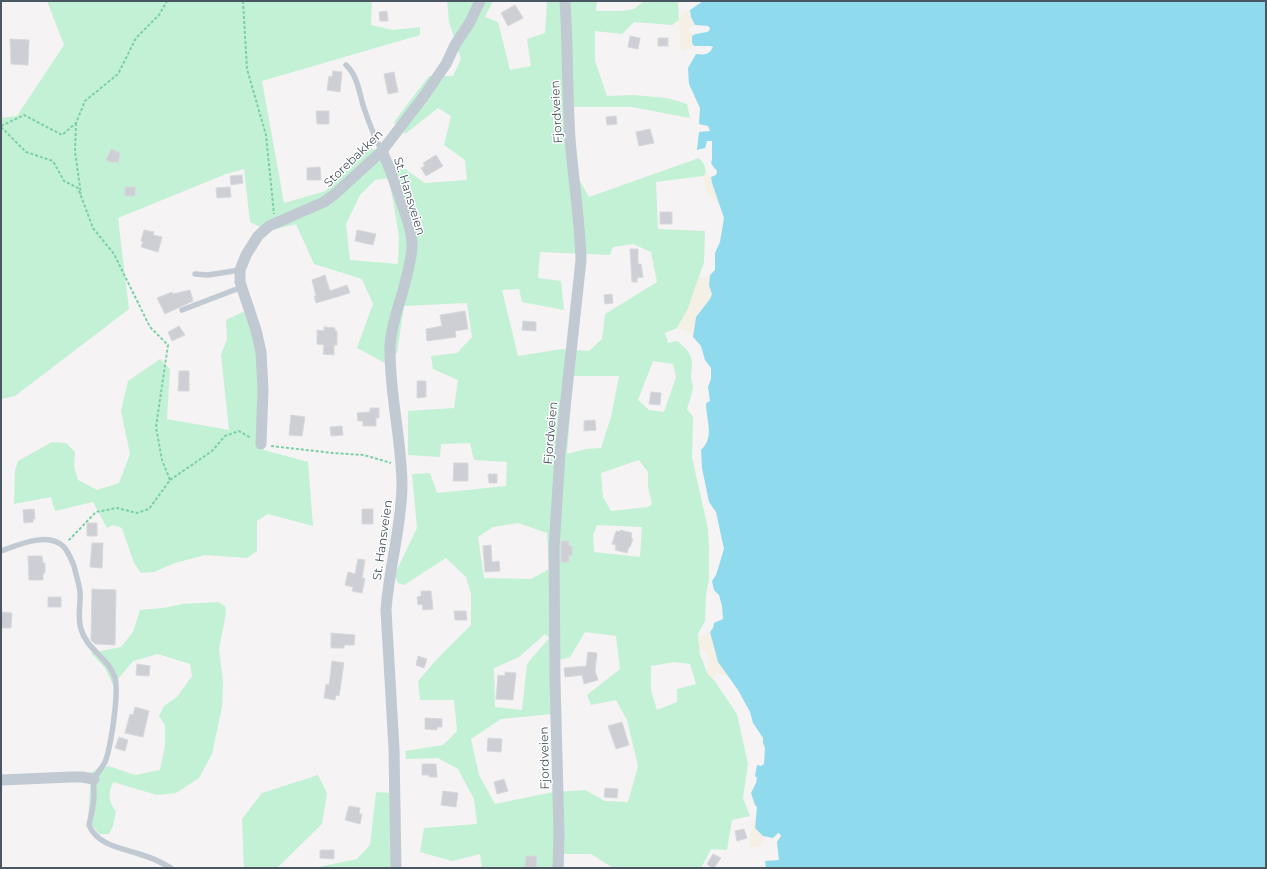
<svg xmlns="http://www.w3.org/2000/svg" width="1267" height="869" font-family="Montserrat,sans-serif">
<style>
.green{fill:#c3f1d5;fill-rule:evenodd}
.sand{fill:#f5f0e5}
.water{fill:#90daee}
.building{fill:#cdcfd5;stroke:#d7d9de}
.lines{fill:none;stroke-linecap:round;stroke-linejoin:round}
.path{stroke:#7ad0a6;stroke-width:2;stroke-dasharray:3 2;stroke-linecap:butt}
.service{stroke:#c1cad2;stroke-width:5.5}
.minor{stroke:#c1cad2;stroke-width:11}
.labels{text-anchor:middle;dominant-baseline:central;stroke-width:3;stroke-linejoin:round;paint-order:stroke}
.street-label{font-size:12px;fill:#4a5661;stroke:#fff}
</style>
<rect width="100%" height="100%" fill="#f5f3f3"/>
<path class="green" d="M47,1H372L371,25L393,30L420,27V35L262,81L284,203L326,191L347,160L371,148L398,164L425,183L467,180L465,160L444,145L451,116L438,108L405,134L394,122L429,76H453L461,59L449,22L447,1H493L485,17L498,22L510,70L531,66L527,39L545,33L547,1H597L596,11H621L634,9L644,1H678L679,20L672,25L634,22L622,34L595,31V61L607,96L633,95L667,98L687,104L690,118L632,107H572L579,179L589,197L699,158L704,164L706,173L703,176L656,182L658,229L705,231L704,262L688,309L677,328L665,333L668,343L677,341C693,353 693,359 691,377C691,381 693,384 693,387C692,394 689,402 687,409L693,417L692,457L708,529L709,551V579L706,595L705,621L698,634L700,654L707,673L714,680L737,714L748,764L743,798L750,816L732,820L727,850L711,849L701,868H613L591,854H564V868H482L480,854L452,861L420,852L424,828L477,824L474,799L458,769L438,758L406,759L405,751L443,745L457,731L454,700H420L418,681L438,658L471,625V594L466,577L446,558L404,585L398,583L394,576L417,528L412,474L430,473L437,493L506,486L507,462L474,460L470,443L441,444L440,457L408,455V411L454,408L458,380L433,369L431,356L457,353L472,337L467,303L404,306L397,353L385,363L357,348L373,304L362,279L314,264L296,224L268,231L250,222L244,169L226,174L118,218L129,309L15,396L1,399V118L17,116L64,45ZM389,178L399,236L398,264L350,260L346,224L360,195L375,180ZM633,244L651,252L657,282L605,314L602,339L589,351L562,349L518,356L502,290L519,289L522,302L564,310L561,281L538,278L540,252L610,255L613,247ZM653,361L673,364L676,377L664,412L649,410L638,400ZM573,376H619L611,417L601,448L586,449L567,454ZM639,460L648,472V487L652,504L648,507L611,511L603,497L601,473ZM518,523L547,533L549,569L531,579L484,578L478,537L493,527ZM597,525L642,527L640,557L594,552L593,535ZM585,632L616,636L620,669L587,695L591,705L616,700L627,720L638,766L628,802L605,801L585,790L554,792L495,804L479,775L471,739L501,719L552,714V662L570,657ZM545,634L549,638L527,664L522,710L495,707L494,668L519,657ZM674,662L690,664L696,684L677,689V702L657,710L651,690V666Z
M245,311L257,353L261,395L257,436L264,450L308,462L313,526L268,514L257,521V551L247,558L205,555L175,563L154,572L141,573L134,563L122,528L113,525L107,528L93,502L55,511L51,497L14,504L15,470L18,461L52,442L66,443L75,452L74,466L78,480L97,490L119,483L130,454L121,411L128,381L160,359L170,369L167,419L229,430L221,355L227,339L226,320Z
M218,602L225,606L226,613L219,649L223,682L222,707L212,754L199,778L176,793L157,795L113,782C108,794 108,801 116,811L113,826L109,834H99L88,820L91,773L97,769L109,766L135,775L160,770L165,745V725L159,716L164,706L177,697L192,676L190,664L158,654L133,661L113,685L105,668L91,653L121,647L133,632L140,610L163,608L183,604Z
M318,775L327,793L322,824L277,868H244L242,819L262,793Z
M376,792L393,793L394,868H313L357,859L370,845Z"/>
<path class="sand" d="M690,10L691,17L695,25L690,27L688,29L692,36V43L694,46L682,51L680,47L679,20L684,12Z
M706,173L711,177L712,183L720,205L706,193L703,176Z
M710,275L709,285L712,293L710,299L696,317L693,337L687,332L677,328L688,309L698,279Z
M710,632L718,662L728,676L716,673L714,680L707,673L709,662L706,652L700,650L698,637Z
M756,818C755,826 756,830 763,836L762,846L750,848C747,839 753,829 754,819Z"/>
<path class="water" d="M703,1H1266V868H766L765,861L779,860L777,842L781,836L780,834L778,833L773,838L763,836L755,828L757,807L755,805L751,793L756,783L757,778L755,776L757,765L761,766L764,764L765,748L763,743V738L753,723L750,712L738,690L718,662L710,632L713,628L714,623L723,619L722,606L719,595L714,590L712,581L716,575L724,549L716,512L709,502L702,468L701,450C715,437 706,420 706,403L710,401L708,387L711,379V368L705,360L701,346L693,337L696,317L710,299L712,294L709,285L710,275L715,270V253L720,242L724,218L712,183L711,177L716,175L717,171L712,165L711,162L712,160V141H707L705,148L697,150L699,132L710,131L708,126L699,124L700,108L689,84L688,68L696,54C704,55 709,55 713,47L710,46H694L692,43V36C697,32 704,34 709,31L710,28L708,26L695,25L691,17L690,10Z"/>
<path class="building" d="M515,5L523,18L508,26L501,13Z
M387,11L388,21H380L379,12Z
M630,36L640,38L638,49L628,47Z
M658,38H668V46H658Z
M10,39L29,40L28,65L11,64Z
M333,71L342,72L340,92L327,90L329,76L332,77Z
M394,72L398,92L388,94L384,74Z
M316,111H329V124H317Z
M616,116L617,124L607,125L606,117Z
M650,129L654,143L639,146L636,132Z
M111,149L120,153L118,163L114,161V163L106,160Z
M436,155L443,166L426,176L421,168L425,166L423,163Z
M320,167L321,180H307V168Z
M242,175L243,183L231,185L230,176Z
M125,187H135V196H125Z
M230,187L231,197L217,198L216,188Z
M660,212H672V224H660Z
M144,230L154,232L153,235L162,237L158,252L141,247L143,242L141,241Z
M357,230L376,234L373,245L355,241Z
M630,249H638V264H641L643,277L637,278V282H632Z
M325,275L330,291L347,285L350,293L316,303L314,296H316L312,280Z
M190,290L193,301L165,314L157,298L172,292L173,294Z
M612,294L613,303L605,304L604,295Z
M465,311L468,329L455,331L456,337L427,341L426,329L442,326L440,315Z
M523,321L536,322V331L522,330Z
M179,326L185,335L172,341L168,332Z
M324,327L335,328V331H337V345H334V355L323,354L324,345L317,344V330L324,331Z
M179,371H189V391H178Z
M417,381H426V397L417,398Z
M651,392L661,393L660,405L649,404Z
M370,408H379V418H376V426H363V421H358L357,413L370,412Z
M291,415L305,417L302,436L289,435Z
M595,420L596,430L584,431V421Z
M342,426L343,435L331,436L330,427Z
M454,463H468V481H453Z
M488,474H497V483H489Z
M34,509L35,519H33V522L24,523L23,510Z
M362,509H373V524H362Z
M87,523H97V536H87Z
M620,530L632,533L631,538L633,539L630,547H629L627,553L615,550L616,545L612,544L616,531L620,532Z
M561,541H569V546H572V556L569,555V562H561Z
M92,543H103L102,568L90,567Z
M491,545L492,562L499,561L500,571L485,572L483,546Z
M28,556H42L43,563H45V573L43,574V580H29Z
M358,559L365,560L362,578H365L362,593L352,591L353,587L345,585L348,572L355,574Z
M92,589L116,590L115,645L95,644L91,640Z
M421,591H431L433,609L423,610L422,604L418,605L417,597L421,596Z
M48,597H61V607H48Z
M454,611H466L467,620H455Z
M1,612L12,613L11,628H1Z
M331,633L355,635L354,645H344V648H331Z
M588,652L597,653L595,671L598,680L584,684L582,675L565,677L564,668L586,666Z
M418,656L427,659L424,668L416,665Z
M332,661L344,663L339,696L336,695L335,700L324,698L326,684L329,685Z
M137,664L150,666L149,676L136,675Z
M505,672L516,673L513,700L496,699L498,675L505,676Z
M135,707L149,711L143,737L125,733L130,714L133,715Z
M425,718L442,719V727H437V730L425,729Z
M622,722L629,745L616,749L608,726Z
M119,737L128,740L125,751L115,748Z
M488,738L502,739L501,752L487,751Z
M422,764H436L437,777H429V775H422Z
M504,779L508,791L497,794L494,782Z
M605,788L618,789L617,798L604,797Z
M443,791L458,793L456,807L441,805Z
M349,806L360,808L359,814H362L360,824L345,820Z
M744,829L747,838L737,841L735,831Z
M320,850H334V859L320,858Z
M713,854L721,858L714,868H712L707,864Z
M526,856H537L536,867H525Z"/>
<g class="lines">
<path class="path" d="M243,1L247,69L266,135L274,214
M76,123L75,152L81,194
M1,126L24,115L62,135L76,123L85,101L118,74L136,38L159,15L167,1
M1,127L26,152L53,161L64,181L78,188L93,228L114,254L150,327L168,345L156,427L162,460L170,480L149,509L137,513L117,508L96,512L68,541
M271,446L333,453L364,455L391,463
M170,480L212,451L225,436L239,431L251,438"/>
<path class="service" d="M346,65C358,76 359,93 364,108C369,123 374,137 382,151
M195,274L208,275L240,270
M182,310L242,287
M1,551C18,545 48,531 64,547C69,553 71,559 74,566C76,575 79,583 80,592C81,605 77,616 81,629C86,649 109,658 115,678C119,693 111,747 105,762C102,768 96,774 94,780C93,784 94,790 94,795C94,805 91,815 89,825C97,845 121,848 139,854C150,857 161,862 171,868"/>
<path class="minor" d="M382,151C391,170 397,190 404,210C408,222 413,235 412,248C411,261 407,275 404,287C399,306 391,325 390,346C389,393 402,440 402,487C401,529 389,568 386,610L394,749L396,868
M261,444L263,390L261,352L256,330L240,282V270L246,255L258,236L269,226L324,202L335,194L382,151L424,96L446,64L455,45L470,22L480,1
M1,780L71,777H82L94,779
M558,868L559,833L555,681L554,548L560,454L581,260C580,219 573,179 570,138C567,92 568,47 565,1"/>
</g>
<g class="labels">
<g class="street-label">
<text transform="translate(556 112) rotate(-93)">Fjordveien</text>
<text transform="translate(353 158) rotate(-44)">Storebakken</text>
<text transform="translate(410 196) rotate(73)">St. Hansveien</text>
<text transform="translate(550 433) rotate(-85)">Fjordveien</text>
<text transform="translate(382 540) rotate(-82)">St. Hansveien</text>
<text transform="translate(544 758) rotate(-91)">Fjordveien</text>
</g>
</g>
<rect width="1267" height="869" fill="none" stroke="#4a5661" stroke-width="4"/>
</svg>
